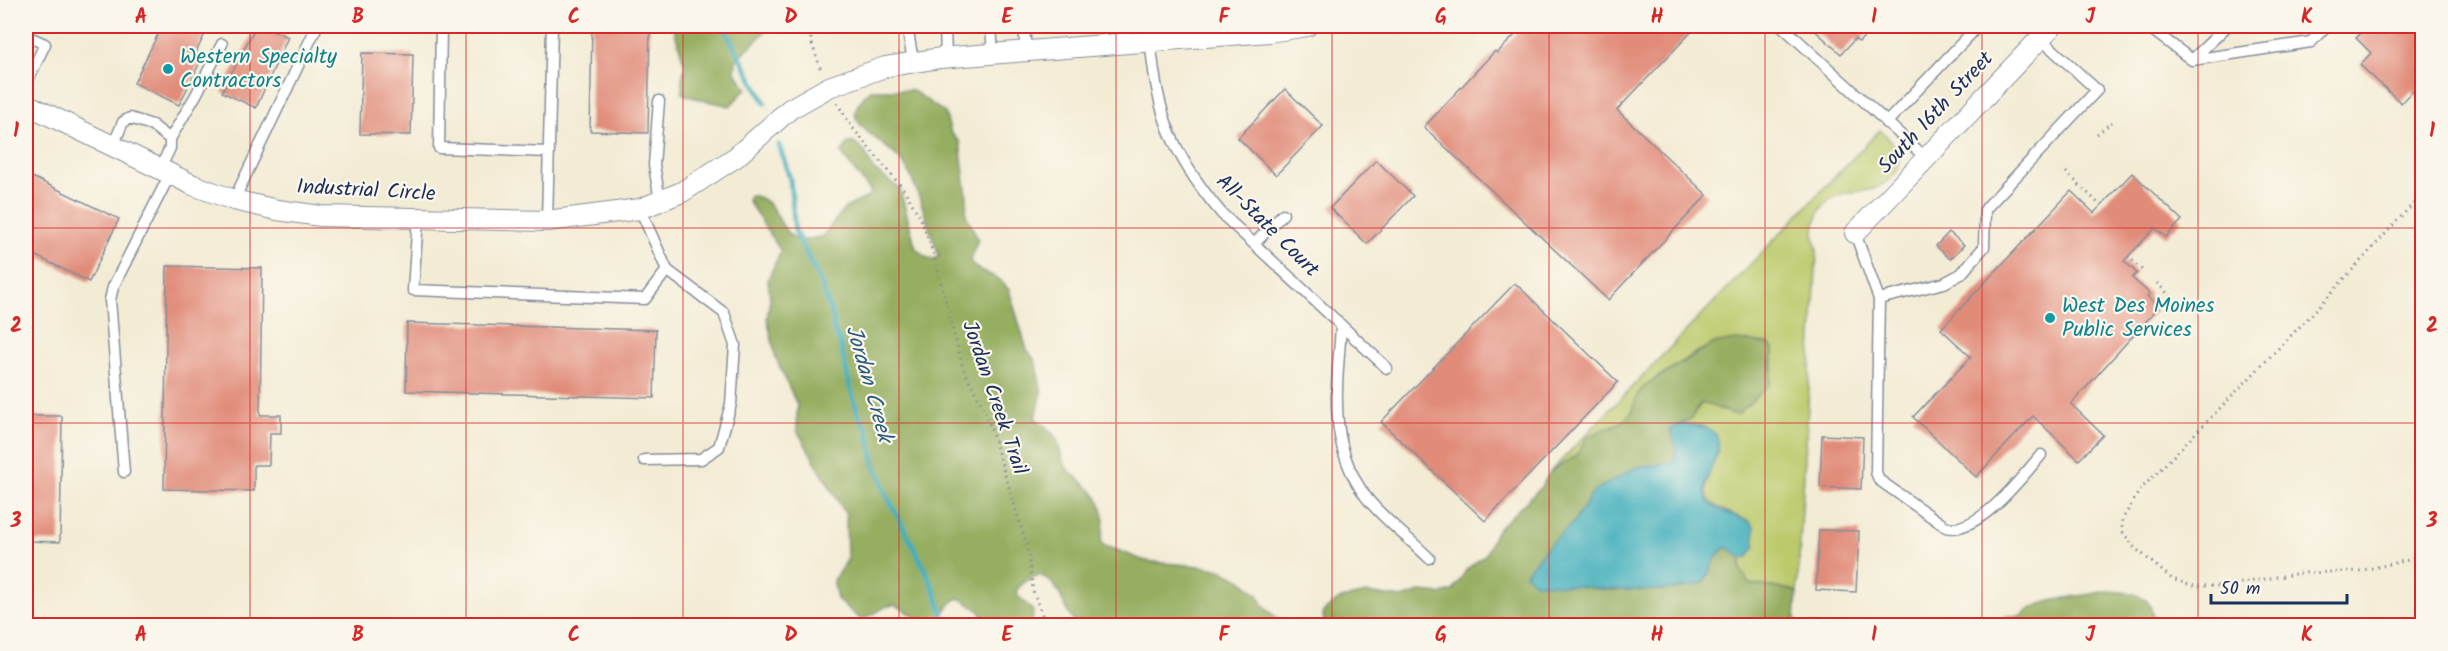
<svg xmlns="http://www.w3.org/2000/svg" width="2448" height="651" font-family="Kalam,sans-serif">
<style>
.green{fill:#bcca6c;stroke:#6c7c65;stroke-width:1.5}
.forest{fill:#95ae60;stroke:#586e5f;stroke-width:1.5}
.water{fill:#40aebc;stroke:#2e6e8d;stroke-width:1.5}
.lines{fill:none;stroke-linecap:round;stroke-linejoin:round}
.stream{stroke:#40aebc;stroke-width:5}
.building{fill:#e18b79}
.lane-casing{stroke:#878e9a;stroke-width:13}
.street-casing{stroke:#878e9a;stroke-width:22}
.path{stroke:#878e9a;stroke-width:3;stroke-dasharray:1.5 4.5;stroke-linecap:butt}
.lane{stroke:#fff;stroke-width:10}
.street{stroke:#fff;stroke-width:20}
.grid{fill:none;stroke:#d62828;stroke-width:1.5;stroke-opacity:0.55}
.culture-dot{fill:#0f9aa8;stroke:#fbf7ec;stroke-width:2}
.labels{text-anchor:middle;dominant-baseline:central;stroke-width:4.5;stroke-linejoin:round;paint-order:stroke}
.culture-label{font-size:21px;fill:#0d838f;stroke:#fbf7ec;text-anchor:start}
.street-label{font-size:21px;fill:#1b2f5e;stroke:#fbf7ec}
.water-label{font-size:22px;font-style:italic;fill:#285b7f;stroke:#fbf7ec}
.neatline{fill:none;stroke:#d62828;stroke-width:2}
.grid-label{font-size:20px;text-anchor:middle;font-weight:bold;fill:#d62828}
</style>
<rect width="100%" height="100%" fill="#fbf7ec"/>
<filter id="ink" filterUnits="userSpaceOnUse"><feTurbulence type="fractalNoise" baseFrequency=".0167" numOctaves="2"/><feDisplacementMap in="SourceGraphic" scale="12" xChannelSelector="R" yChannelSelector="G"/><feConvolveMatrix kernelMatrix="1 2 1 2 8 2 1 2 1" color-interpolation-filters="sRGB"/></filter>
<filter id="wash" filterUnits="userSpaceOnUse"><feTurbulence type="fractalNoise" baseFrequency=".008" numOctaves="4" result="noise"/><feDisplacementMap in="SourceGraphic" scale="24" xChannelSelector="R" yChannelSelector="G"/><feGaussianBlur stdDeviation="1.35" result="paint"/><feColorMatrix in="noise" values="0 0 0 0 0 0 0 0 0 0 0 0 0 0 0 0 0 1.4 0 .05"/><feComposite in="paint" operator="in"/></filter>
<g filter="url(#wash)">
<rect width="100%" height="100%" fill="#f3ecd5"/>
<path class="green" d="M1880,130C1904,151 1908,175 1873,189C1864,192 1855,191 1845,193C1818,199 1809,227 1817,251L1797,593L1792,590L1749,584C1741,576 1739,569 1742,558L1748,557L1750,522C1704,501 1695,503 1719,451L1704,426L1682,424L1691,418L1702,403L1715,405L1732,414L1773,370V349L1769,344H1713L1695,353L1647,384L1638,394L1632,412L1624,421L1589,436L1576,456L1551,471Z"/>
<path class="forest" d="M673,26H771L736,60L735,72L747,88L730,106C714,101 696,101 682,93V79L685,66Z
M871,90H912L945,113L951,133L960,142L967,198L966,215L978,239L970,261L974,267L999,279L1009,290L1027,350L1035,360L1042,393L1035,418C1065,441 1053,438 1066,467C1069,473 1076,476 1080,480C1103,498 1108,513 1101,540L1104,546C1120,549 1132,558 1147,561C1190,568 1225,558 1258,595C1261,599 1262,604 1265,607C1270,615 1280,618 1285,625H1077C1061,610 1064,584 1039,575L1027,580L1017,589L1018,596L1033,611L1032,625H987L980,611L960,598C944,601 946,622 929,625L896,605C882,604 874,618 860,619L837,599L833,580L847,561L846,515L797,430V405L776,358L767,318L770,299L768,279L781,251L748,201L750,195C780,199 776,231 798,240C806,243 814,236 822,237L845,208L868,197L871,192L841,153L848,143H854L865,152L873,169L900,189L916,249L928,258L935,259L939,255C927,226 922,197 907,169C896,149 861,133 856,117C853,108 864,95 871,90Z
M1736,340L1769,344L1773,349L1770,384L1738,414C1726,414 1715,405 1701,403L1691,418L1670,429L1676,447L1675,460L1669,463L1637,467L1594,491L1574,522L1546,548C1555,557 1572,580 1582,585C1600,594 1684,590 1703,583C1712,571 1713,553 1727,547L1742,558L1740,568L1749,584L1792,590L1797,593L1795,620L1800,624L1817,625L1324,626L1323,612L1338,600L1366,593L1402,598L1420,592L1441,594L1453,591L1467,569L1486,554L1496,531L1541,487L1551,471L1576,456L1588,436L1624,421L1632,412L1638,394L1647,384L1713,344Z
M2107,591C2118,592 2143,591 2149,604C2152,609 2152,617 2155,623L2151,626L1989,625L2007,616H2021C2042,596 2080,598 2107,591Z"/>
<path class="water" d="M1682,424C1758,428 1689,475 1709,502C1716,511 1739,517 1750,522L1754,527L1755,546L1748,557L1742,558L1727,547C1713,553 1712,572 1703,583C1655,599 1586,585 1535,583L1525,574L1546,548L1574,522L1594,491L1637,467L1669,463L1675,460L1676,447L1670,429Z"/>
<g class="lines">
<path class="stream" d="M723,26L765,103
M779,145L790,179L795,231L821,284L834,321L833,330L839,339L850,387L859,416L868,431L875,468C882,474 881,481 884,489C905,534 934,577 946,626"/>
</g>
<g id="blocks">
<path class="building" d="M162,26H196L207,30L196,52L203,56L179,105L134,83Z
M256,26H264L288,37L256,108L222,92Z
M592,26H650L648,133L590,131Z
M1524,26H1697L1617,110L1707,195L1608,300L1424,127L1495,51L1497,53Z
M1810,26H1874L1859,42L1855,39L1841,54Z
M2368,26H2422V102L2412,91L2401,103L2360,65L2371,53L2356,38Z
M362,53L413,54L411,135L360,134Z
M1285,89L1323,126L1276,175L1238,138Z
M1376,160L1413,196L1367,244L1330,208Z
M2132,173L2182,220L2166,237L2155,228L2124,261L2137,273L2132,278L2150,294L2147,296L2159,307L2071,404L2103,435L2079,460L2033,416L1976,477L1913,417L1971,357L1941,329L2071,191L2094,213Z
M26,174L119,219L89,282L26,251Z
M1949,232L1964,245L1950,259L1936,246Z
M167,266L262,268L260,415H281V433H270L269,465H254V491L164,489Z
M1515,283L1618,382L1485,521L1381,422Z
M407,323L656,330L654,398L406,391Z
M26,416H62L60,542L26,541Z
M1822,435L1863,437L1861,489L1820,487Z
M1819,530L1859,531L1856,592L1816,590Z"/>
</g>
</g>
<g filter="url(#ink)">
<use href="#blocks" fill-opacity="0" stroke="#878e9a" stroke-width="1.5"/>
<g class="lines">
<defs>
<path id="lane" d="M441,26L439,148L549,152
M907,26L913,61
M945,26L946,58
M991,26L993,54
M1024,26L1026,52
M1149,26C1156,109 1167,149 1222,214L1387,368
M1782,26L1927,159
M2147,26L2192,60L2311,42L2326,26
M2192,60L2227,26
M26,84L45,44L29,37
M659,101L654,165L660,201
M1886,123L1978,26
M170,139L196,95L222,44
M113,146L123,122L130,118L152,125L170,139V148L160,169
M234,200L317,26
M640,209L667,270L724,313L735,345L731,404L719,447L701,459L644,460
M418,218L413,290L645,299L667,270
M547,221L552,26
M1855,233L1879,299L1876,472L1879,480L1946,527C1978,535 2022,477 2041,455
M1254,244L1283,214
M1879,299L1944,283L1961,274L1984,247L1985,210L1988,206L2097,90L2040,38
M1341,327C1337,388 1327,444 1366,497C1383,519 1409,538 1429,558
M124,472L110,300L113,287L170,174"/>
<path id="street" d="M26,104L193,185L234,200L277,210L321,216L547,221L640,209L682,192L736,157L790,109L829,87L885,67L940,58L1269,32L1307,26
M1855,233L2052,26"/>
</defs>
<use href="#lane" class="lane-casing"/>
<use href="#street" class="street-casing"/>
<path class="path" d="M810,26L811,41L821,70
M837,103L852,127L905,191L921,219L933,253L963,368L986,413L1027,546L1033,590L1046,626
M2097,134L2112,122
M2066,172L2101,206
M2422,194L2312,314L2140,490L2122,520V531L2134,547L2172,579L2194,586H2223L2301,573L2359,571L2422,557
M2128,256L2144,272
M2157,283L2179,305"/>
<use href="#lane" class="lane"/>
<use href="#street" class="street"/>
</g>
</g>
<path class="grid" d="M250,26V626M466,26V626M683,26V626M899,26V626M1116,26V626M1332,26V626M1549,26V626M1765,26V626M1982,26V626M2198,26V626M26,228H2422M26,423H2422"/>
<g class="culture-dot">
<circle cx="168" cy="69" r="6"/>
<circle cx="2050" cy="318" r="6"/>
</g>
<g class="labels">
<g class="culture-label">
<text x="180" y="57">Western Specialty<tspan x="180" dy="24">Contractors</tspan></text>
<text x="2062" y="306">West Des Moines<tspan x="2062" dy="24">Public Services</tspan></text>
</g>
<g class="street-label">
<text transform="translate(1936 113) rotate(-47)">South 16th Street</text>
<text transform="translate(366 191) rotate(3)">Industrial Circle</text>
<text transform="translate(1267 226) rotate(45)">All-State Court</text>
<text transform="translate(994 398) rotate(71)">Jordan Creek Trail</text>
</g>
<g class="water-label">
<text transform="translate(868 384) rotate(74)">Jordan Creek</text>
</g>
</g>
<rect width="2448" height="651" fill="none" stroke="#fbf7ec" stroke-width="66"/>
<path d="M2211 594v9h136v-9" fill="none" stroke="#1b2f5e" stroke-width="3"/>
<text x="2220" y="594" font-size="18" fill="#1b2f5e" stroke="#fbf7ec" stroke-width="4.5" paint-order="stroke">50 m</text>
<rect x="33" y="33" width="2382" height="585" class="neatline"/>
<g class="grid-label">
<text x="141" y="23">A</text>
<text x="358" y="23">B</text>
<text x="574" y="23">C</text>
<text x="791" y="23">D</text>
<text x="1007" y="23">E</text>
<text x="1224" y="23">F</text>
<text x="1441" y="23">G</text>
<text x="1657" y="23">H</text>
<text x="1874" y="23">I</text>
<text x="2090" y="23">J</text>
<text x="2307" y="23">K</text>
<text x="16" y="137">1</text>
<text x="2432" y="137">1</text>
<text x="16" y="332">2</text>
<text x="2432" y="332">2</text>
<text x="16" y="527">3</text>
<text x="2432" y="527">3</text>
<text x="141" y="641">A</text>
<text x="358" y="641">B</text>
<text x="574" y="641">C</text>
<text x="791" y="641">D</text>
<text x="1007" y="641">E</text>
<text x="1224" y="641">F</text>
<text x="1441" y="641">G</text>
<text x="1657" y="641">H</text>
<text x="1874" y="641">I</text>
<text x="2090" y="641">J</text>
<text x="2307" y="641">K</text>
</g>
</svg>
